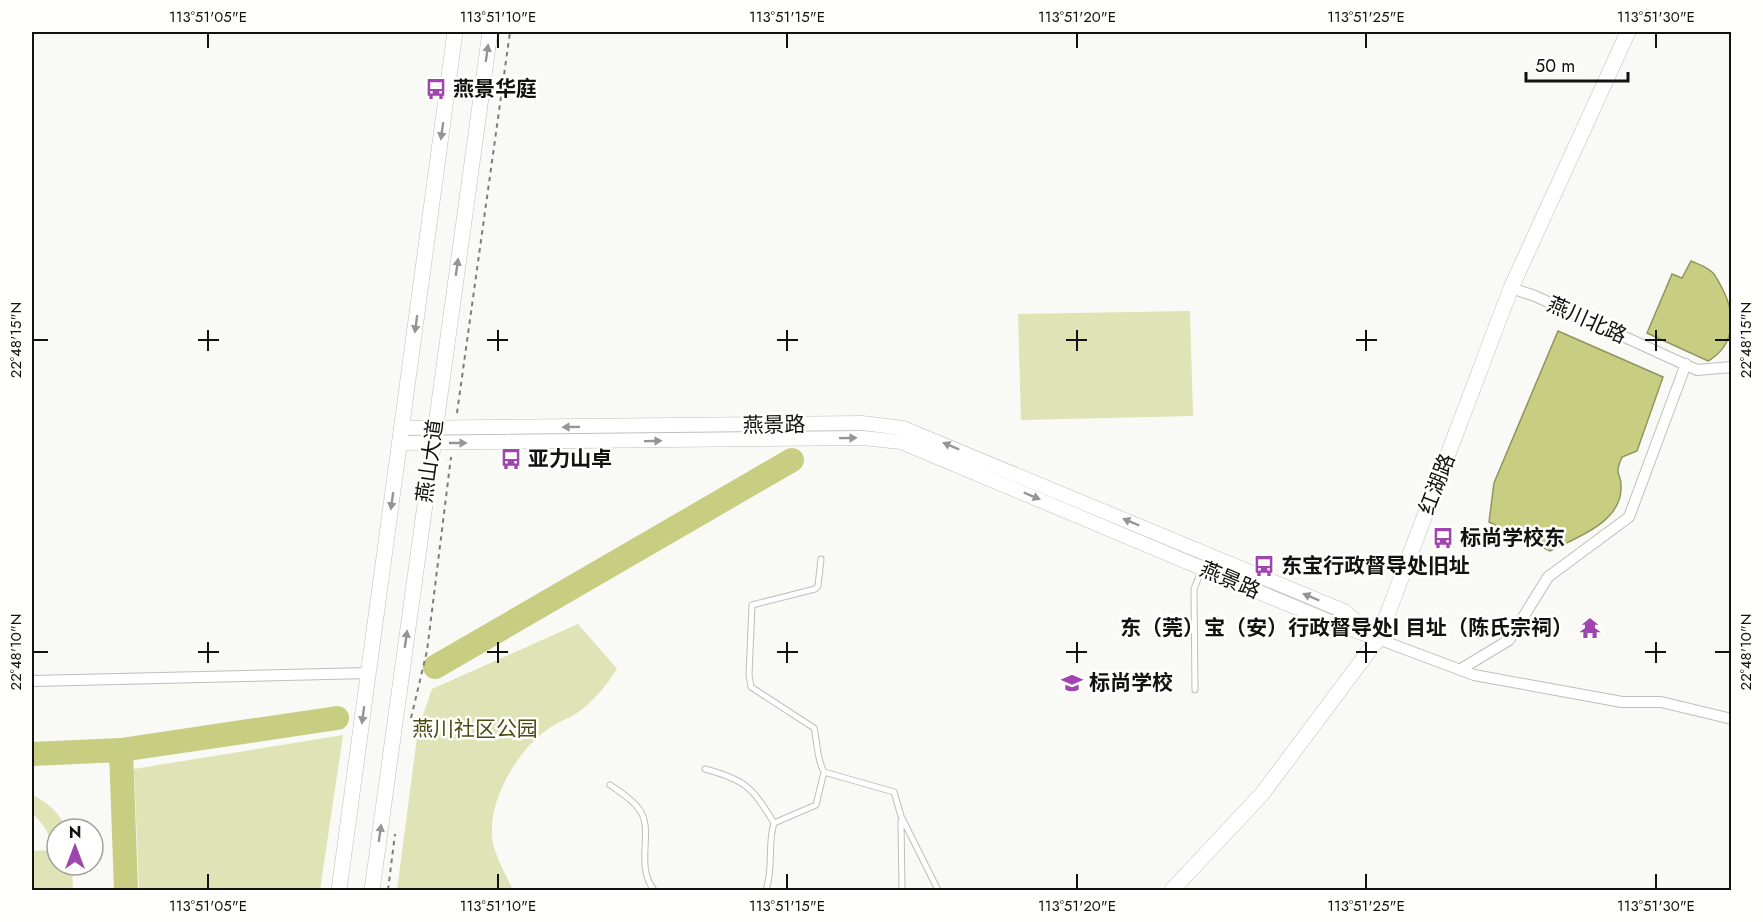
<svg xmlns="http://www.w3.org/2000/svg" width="1763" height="922" font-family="Jost,'Noto Sans SC',sans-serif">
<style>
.green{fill:#dfe3b6}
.water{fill:#c7cd81;stroke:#91955f;stroke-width:1.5}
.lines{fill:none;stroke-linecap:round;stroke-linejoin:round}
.river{stroke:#c7cd81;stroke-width:24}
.service-casing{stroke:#bebfbb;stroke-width:7}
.minor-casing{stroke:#bebfbb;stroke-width:12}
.tertiary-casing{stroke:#bebfbb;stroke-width:15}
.secondary-casing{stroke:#bebfbb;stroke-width:16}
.path{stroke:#7c7c79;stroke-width:2;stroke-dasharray:4.5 4.5;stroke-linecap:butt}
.service{stroke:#fff;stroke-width:5}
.minor{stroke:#fff;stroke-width:10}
.tertiary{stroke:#fff;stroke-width:14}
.secondary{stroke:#fff;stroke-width:15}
.oneway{fill:#949594}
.ticks{fill:none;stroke:#121311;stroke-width:2}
.labels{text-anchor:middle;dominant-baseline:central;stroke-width:5;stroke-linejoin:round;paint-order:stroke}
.poi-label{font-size:21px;font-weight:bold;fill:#121311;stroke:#fffffe;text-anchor:start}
.street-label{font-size:21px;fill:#121311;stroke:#fffffe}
.park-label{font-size:21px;fill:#4a4c14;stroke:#fffffe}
.neatline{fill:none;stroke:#121311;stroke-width:2}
.ticks-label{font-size:15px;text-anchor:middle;fill:#121311}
</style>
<rect width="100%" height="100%" fill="#f9f9f5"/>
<path class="green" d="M1190,311L1193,416L1021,420L1018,314Z
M578,624L617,669C606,686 593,702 577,713C568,719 557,722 548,729C516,751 483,807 494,848C499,863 507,877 513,890H397L418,730L432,689Z
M343,735L320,890H139L134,769Z
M32,794C47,803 60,812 66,829H57V865H72L73,890H32V851L53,850C50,834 44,824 32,813Z"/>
<path class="water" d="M1691,261C1698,264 1707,267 1712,272C1716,275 1719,283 1722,288C1736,314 1736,345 1708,361L1647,333L1672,274L1682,278Z
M1558,331L1663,377L1637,451L1622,457C1613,477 1622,472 1621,488C1621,523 1575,538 1550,551L1489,522L1494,483Z"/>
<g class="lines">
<path class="river" d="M435,667L792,460
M121,750L126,890
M32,754L121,750L337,718"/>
<defs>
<path id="service" d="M821,559L818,586L815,589L752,605L749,675L751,687L814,728C818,744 816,757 824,772L894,792L901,816L938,890
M1195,690L1194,589L1202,569
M705,769C746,780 752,787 774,823
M610,785C620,792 632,799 639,809C655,830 634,865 654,890
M901,821L902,890
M766,890C774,868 767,845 774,823L816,805L824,772"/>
<path id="minor" d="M1511,288L1535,296L1697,370L1732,367
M1378,639L1474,675L1622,702H1661L1732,719
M1461,669L1509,640L1548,577L1629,517L1686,364
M32,681L368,673"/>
<path id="tertiary" d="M402,428L862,423L903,428L1344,611L1378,639
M400,443L863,438L901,442L1335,624L1370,636"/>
<path id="secondary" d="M339,890L455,32
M372,890L490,32
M1172,890L1262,794L1378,639L1511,288L1628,32"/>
</defs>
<use href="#service" class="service-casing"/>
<use href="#minor" class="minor-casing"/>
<use href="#tertiary" class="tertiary-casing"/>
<use href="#secondary" class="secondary-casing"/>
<path class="path" d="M457,413L510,32
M411,718L427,651L451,457
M388,890L395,834"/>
<use href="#service" class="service"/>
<use href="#minor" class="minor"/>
<use href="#tertiary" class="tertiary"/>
<use href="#secondary" class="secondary"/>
</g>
<defs><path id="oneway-solid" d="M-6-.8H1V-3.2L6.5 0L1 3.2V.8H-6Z" transform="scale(1.5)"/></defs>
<g class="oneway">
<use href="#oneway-solid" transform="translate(487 53) rotate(-82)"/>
<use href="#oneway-solid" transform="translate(442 131) rotate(98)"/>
<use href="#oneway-solid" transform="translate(457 267) rotate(-82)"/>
<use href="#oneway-solid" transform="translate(416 324) rotate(98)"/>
<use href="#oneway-solid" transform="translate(571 427) rotate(179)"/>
<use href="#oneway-solid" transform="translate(848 438) rotate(-1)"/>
<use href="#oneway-solid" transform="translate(653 441) rotate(-1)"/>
<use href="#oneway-solid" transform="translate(458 443)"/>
<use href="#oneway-solid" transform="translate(951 446) rotate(-157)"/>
<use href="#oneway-solid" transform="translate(1032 496) rotate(23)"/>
<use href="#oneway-solid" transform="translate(392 501) rotate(98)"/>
<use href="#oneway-solid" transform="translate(1131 522) rotate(-157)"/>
<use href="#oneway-solid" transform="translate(1311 597) rotate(-157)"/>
<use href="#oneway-solid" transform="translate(406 639) rotate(-82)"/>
<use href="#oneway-solid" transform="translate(363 715) rotate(98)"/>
<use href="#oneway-solid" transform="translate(380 833) rotate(-82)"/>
</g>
<path class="ticks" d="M208,33V48M498,33V48M787,33V48M1077,33V48M1366,33V48M1656,33V48M208,330V351M498,330V351M787,330V351M1077,330V351M1366,330V351M1656,330V351M33,340H48M198,340H219M487,340H508M777,340H798M1066,340H1087M1356,340H1377M1645,340H1666M1715,340H1730M208,642V663M498,642V663M787,642V663M1077,642V663M1366,642V663M1656,642V663M33,652H48M198,652H219M487,652H508M777,652H798M1066,652H1087M1356,652H1377M1645,652H1666M1715,652H1730M208,874V889M498,874V889M787,874V889M1077,874V889M1366,874V889M1656,874V889"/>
<defs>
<symbol id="bus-bare" viewBox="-9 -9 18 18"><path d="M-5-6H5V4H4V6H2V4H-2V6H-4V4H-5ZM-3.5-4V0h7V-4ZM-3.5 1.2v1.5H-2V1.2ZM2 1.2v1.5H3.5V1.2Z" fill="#a045af" stroke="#fffffe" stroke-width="2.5" paint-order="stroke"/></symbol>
<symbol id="temple-bare" viewBox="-9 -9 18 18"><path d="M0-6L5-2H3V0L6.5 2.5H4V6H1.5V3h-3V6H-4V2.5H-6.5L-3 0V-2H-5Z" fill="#a045af" stroke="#fffffe" stroke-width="2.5" paint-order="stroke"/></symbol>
<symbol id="school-bare" viewBox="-9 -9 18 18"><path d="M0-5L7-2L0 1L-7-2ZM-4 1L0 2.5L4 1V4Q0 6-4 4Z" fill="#a045af" stroke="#fffffe" stroke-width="2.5" paint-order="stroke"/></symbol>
</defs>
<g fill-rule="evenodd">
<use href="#bus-bare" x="421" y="74" width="30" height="30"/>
<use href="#bus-bare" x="496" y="444" width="30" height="30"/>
<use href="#bus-bare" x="1428" y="523" width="30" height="30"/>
<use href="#bus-bare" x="1249" y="551" width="30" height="30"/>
<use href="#temple-bare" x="1575" y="613" width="30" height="30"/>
<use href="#school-bare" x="1057" y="668" width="30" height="30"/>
</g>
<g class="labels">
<g class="poi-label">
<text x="453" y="89">燕景华庭</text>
<text x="528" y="459">亚力山卓</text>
<text x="1460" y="538">标尚学校东</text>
<text x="1281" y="566">东宝行政督导处旧址</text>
<text x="1573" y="628" text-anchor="end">东（莞）宝（安）行政督导处l 目址（陈氏宗祠）</text>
<text x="1089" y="683">标尚学校</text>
</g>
<g class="street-label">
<text transform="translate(1587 320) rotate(24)">燕川北路</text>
<text transform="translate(774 425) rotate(-1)">燕景路</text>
<text transform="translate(430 461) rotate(-82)">燕山大道</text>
<text transform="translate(1437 484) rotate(-69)">红湖路</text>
<text transform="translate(1230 580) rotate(23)">燕景路</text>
</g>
<g class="park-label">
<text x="475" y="729">燕川社区公园</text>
</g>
</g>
<rect width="1763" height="922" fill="none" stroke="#fffffe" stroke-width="66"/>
<g transform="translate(75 847)"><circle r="28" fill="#fffffe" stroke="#a0a19f" stroke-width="1.5"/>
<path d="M0-4.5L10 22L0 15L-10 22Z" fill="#a045af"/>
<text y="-9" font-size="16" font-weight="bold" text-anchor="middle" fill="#121311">N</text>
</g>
<path d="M1526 72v9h102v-9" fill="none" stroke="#121311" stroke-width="3"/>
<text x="1535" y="72" font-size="18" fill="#121311" stroke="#fffffe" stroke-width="4.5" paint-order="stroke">50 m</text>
<rect x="33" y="33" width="1697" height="856" class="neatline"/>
<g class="ticks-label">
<text x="208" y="22">113°51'05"E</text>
<text x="498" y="22">113°51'10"E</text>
<text x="787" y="22">113°51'15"E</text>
<text x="1077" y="22">113°51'20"E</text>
<text x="1366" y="22">113°51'25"E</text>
<text x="1656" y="22">113°51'30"E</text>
<text transform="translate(16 340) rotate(-90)" y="5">22°48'15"N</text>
<text transform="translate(1746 340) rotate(-90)" y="5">22°48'15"N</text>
<text transform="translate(16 652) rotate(-90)" y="5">22°48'10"N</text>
<text transform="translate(1746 652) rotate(-90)" y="5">22°48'10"N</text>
<text x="208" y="911">113°51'05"E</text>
<text x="498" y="911">113°51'10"E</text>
<text x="787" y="911">113°51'15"E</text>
<text x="1077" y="911">113°51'20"E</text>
<text x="1366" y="911">113°51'25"E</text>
<text x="1656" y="911">113°51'30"E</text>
</g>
</svg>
